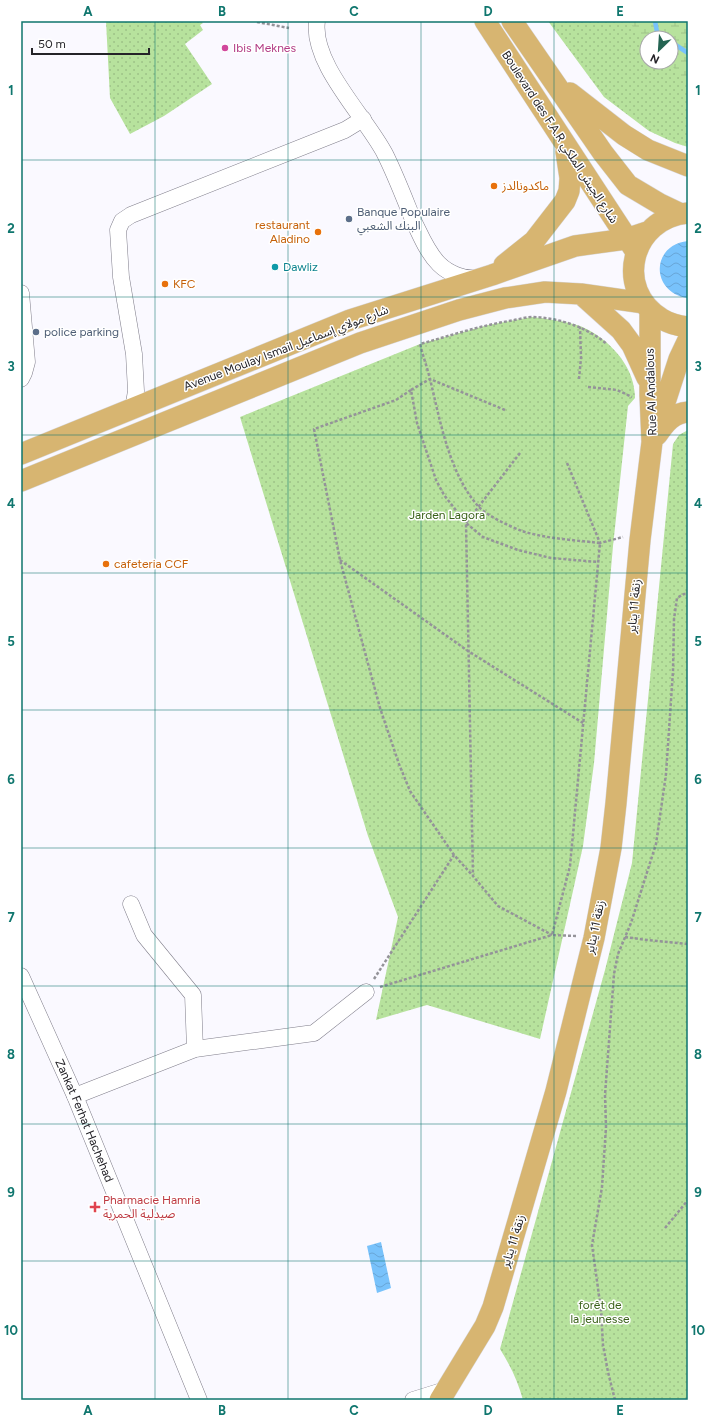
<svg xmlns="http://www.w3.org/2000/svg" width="709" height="1421" font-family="Figtree,'Noto Sans Arabic',sans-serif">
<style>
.grass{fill:url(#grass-dots);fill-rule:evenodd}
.wetland{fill:url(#wetland-marsh)}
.water{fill:url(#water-waves)}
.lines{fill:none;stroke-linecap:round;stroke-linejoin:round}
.stream{stroke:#78c2fb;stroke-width:4.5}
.minor-casing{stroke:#7f7d8a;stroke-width:17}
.major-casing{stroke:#d8d7d8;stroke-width:22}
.path{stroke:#949399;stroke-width:2.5;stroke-dasharray:3 2;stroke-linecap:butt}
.minor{stroke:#fff;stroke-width:16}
.major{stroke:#d7b571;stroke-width:21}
.grid{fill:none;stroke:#0f766e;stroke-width:1;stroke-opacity:0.55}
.hotel-dot{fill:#d1479c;stroke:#fff;stroke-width:1.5}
.food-dot{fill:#e8710a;stroke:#fff;stroke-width:1.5}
.service-dot{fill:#5c6f8a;stroke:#fff;stroke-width:1.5}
.culture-dot{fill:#0f9aa8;stroke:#fff;stroke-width:1.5}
.health-dot{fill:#e0444e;stroke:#fff;stroke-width:1.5}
.labels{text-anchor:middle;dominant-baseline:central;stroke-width:3;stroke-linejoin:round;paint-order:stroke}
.hotel-label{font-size:12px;fill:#b23c85;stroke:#fff;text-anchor:start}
.street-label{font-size:12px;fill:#242328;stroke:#fff}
.food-label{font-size:12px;fill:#c56008;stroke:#fff;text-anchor:start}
.service-label{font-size:12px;fill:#4e5e75;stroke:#fff;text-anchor:start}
.culture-label{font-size:12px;fill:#0d838f;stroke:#fff;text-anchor:start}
.park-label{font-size:12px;fill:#3a6219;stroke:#fff}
.health-label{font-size:12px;fill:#be3a42;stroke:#fff;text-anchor:start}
.neatline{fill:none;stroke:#0f766e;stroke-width:1.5}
.grid-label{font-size:13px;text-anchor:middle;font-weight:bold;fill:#0f766e}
</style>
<defs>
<pattern id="grass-dots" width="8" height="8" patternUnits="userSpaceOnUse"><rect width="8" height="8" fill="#b7e29d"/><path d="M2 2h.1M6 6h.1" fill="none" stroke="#9dc287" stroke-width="1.8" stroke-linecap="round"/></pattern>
<pattern id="wetland-marsh" width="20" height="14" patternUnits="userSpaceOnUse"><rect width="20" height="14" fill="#b7e29d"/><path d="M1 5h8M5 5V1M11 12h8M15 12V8" fill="none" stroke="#9dc287"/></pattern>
<pattern id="water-waves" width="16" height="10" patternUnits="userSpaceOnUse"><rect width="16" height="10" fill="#78c2fb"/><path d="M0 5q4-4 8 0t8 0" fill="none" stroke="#68a6d7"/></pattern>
</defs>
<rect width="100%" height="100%" fill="#faf9ff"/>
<path class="grass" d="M106,21H174L179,22L181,21H201L203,23L200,25L203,30L185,44L212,84L164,116L130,134L110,98Z
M548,21H688V147L675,143L649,131L604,97ZM647,38H671V62H647Z
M532,317C548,319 565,321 580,326C604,336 627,358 633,383C634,388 635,393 635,398L628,406L613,546L594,763L583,846L540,1039L427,1005L376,1020L398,917L368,836L240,417L420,344L488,325Z
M688,430V1400H523C518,1381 510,1365 500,1349L605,970L632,863L673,444L679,435Z"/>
<path class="wetland" d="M629,21H688V83L668,62H671V38H647V42L638,35Z"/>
<path class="water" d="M688,241V298H687C650,291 651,245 688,241Z
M381,1242L391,1288L377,1293L367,1246Z"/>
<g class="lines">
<path class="stream" d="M655,21L657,32L666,38
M671,42L688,53"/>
<defs>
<g id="minor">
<path d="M317,21C311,64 366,117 385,154C396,176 405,200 414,222C421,236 427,252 439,264C448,273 464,280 478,278"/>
<path d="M21,379L24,373L27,362L21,293"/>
<path d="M133,409L136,391L134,354L121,277L118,230L122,221L131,215L345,130L363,119"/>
<path d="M131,904L144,935L193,995L195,1049"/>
<path id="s1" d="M21,976L75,1096L199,1400"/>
<path d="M75,1096L195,1049L314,1033L366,992"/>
<path d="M413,1400L445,1390"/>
</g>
<path id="major" d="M485,21L636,252
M512,21L603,153L628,185L660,204L681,214
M570,93L624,135L648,150L688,166
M688,213C631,218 613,290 662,319C670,324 679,326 688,327
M504,265L534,241L565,201L569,191L570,178L566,152
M581,294L621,330L632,345L647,378
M656,430L679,359L688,340
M657,435C665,423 673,413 688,412
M21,454L350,320L492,275L575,246L626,239L647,232
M21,481L360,343L459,310L505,298L545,292L581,294L644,303
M440,1400L485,1326L493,1307L556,1091L594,938L611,848L616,803L640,540L652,442L650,395V311"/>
</defs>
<use href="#minor" class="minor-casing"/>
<use href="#major" class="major-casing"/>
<path class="path" d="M257,22L289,28
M579,379L581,358L580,327
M588,387L617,390L632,397
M411,390L396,400L314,429L340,560L380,708L399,764L410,791L454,855L473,876
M505,410L430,379L411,390L417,423L436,480L444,495L466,523L483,537L518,550L551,558L598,562
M520,453L466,523L473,876L498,906L552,935
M567,463L600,543L623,537
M340,560L468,651L583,723
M576,936L552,935L570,866L600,543C575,540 547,539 522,531C509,526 487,516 478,506C449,473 440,420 430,379C427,367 423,356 420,344C449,336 479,326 509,321C517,320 525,317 533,317C560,318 586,327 607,344
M625,937L647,940L688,944
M374,979L454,855
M380,987L552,935
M665,1228L688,1200
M615,1400L608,1372L603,1345L601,1310L592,1245L602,1187L606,1127L605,1095L614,974L618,954L631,923L656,844L666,774L673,671L674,619L677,598L684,594H688"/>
<use href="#minor" class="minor"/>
<use href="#major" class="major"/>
</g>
<path class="grid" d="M155,21V1400M288,21V1400M421,21V1400M554,21V1400M21,160H688M21,297H688M21,435H688M21,573H688M21,710H688M21,848H688M21,986H688M21,1124H688M21,1261H688"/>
<circle class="hotel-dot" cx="225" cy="48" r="4"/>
<g class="food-dot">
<circle cx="494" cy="186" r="4"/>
<circle cx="318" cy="232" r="4"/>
<circle cx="165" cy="284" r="4"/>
<circle cx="106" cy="564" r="4"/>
</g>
<g class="service-dot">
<circle cx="349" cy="219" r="4"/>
<circle cx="36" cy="332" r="4"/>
</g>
<circle class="culture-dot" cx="275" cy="267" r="4"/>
<path class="health-dot" d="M93 1201h4v4h4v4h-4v4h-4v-4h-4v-4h4z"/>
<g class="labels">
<g class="hotel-label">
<text x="233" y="48">Ibis Meknes</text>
</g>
<g class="street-label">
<text transform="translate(560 137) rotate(57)">Boulevard des F.A.R شارع الجيش الملكي</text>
<text transform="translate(286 348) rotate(-21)">Avenue Moulay Ismail شارع مولاي إسماعيل</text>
<text transform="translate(651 392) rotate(-92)">Rue Al Andalous</text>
<text transform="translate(634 606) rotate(-85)">زنقة 11 يناير</text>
<text transform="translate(595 927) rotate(-78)">زنقة 11 يناير</text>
<text stroke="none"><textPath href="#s1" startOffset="158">Zankat Ferhat Hachehad</textPath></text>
<text transform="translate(513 1241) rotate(-73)">زنقة 11 يناير</text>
</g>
<g class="food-label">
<text x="502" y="186">ماكدونالدز</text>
<text x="310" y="225" text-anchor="end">restaurant<tspan x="310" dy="14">Aladino</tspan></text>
<text x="173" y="284">KFC</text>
<text x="114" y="564">cafeteria CCF</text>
</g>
<g class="service-label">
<text x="357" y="212">Banque Populaire<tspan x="357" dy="14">البنك الشعبي</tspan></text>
<text x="44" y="332">police parking</text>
</g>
<g class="culture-label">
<text x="283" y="267">Dawliz</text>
</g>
<g class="park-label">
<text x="447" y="515">Jarden Lagora</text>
<text x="600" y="1305">forêt de<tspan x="600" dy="14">la jeunesse</tspan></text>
</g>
<g class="health-label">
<text x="103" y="1200">Pharmacie Hamria<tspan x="103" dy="14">صيدلية الحمرية</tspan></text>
</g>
</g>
<rect width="709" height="1421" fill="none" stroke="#ffffff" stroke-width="44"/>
<g transform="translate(659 50) rotate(205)"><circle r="19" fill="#ffffff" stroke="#a7a7a9"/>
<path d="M0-3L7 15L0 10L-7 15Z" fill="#246452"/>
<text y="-6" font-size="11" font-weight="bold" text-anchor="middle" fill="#242328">N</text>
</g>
<path d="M32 48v6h117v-6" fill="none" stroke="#242328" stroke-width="2"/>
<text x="38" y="48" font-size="12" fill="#242328" stroke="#ffffff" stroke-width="3" paint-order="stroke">50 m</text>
<rect x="22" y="22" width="665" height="1377" class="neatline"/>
<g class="grid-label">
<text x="88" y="16">A</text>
<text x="222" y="16">B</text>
<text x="354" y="16">C</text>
<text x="488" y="16">D</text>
<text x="620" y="16">E</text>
<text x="11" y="95">1</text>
<text x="698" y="95">1</text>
<text x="11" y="233">2</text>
<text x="698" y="233">2</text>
<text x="11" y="371">3</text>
<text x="698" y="371">3</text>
<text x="11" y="508">4</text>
<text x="698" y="508">4</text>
<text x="11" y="646">5</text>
<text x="698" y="646">5</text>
<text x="11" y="784">6</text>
<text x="698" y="784">6</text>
<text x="11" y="922">7</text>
<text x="698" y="922">7</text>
<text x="11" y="1059">8</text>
<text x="698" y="1059">8</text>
<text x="11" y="1197">9</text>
<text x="698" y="1197">9</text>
<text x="11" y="1335">10</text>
<text x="698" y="1335">10</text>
<text x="88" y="1415">A</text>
<text x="222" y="1415">B</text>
<text x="354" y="1415">C</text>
<text x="488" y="1415">D</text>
<text x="620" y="1415">E</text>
</g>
</svg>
